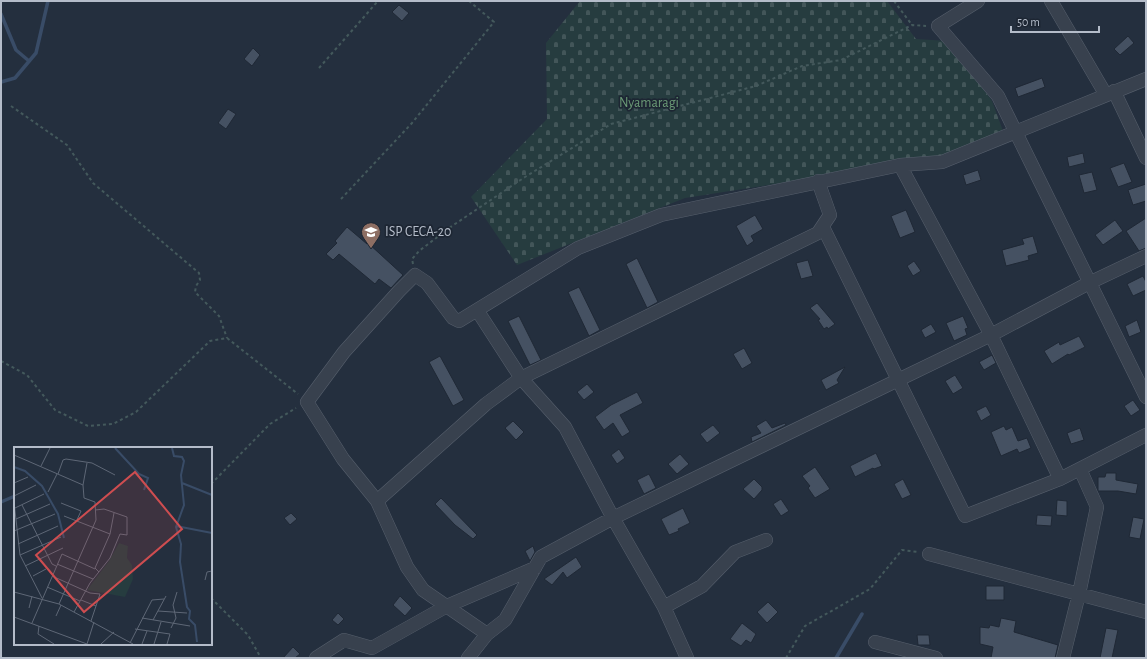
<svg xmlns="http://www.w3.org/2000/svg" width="1147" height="659" font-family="'Alegreya Sans',sans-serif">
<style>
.cemetery{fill:url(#cemetery-stones)}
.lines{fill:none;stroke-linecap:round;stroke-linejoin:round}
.stream{stroke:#394c67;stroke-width:3.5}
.building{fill:#455162;stroke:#1f2835}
.minor-casing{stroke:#565f6c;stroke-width:14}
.path{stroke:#44595c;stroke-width:2;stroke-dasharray:3 3;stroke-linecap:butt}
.minor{stroke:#38414e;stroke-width:13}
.labels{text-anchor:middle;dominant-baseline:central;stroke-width:3.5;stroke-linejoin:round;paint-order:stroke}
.park-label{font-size:14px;fill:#6b9a76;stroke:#1d2633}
.poi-label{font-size:14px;fill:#b4bcc9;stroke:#1d2633;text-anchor:start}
.inset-river{fill:none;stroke:#394c67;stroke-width:2}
.inset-road{fill:none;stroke:#5e6776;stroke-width:1}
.view{fill:#ce4d50;fill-opacity:0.15;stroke:#ce4d50;stroke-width:2}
.inset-edge{fill:none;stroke:#b4bcc9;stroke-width:2}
</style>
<defs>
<pattern id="cemetery-stones" width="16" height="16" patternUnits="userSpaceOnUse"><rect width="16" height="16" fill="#263c3f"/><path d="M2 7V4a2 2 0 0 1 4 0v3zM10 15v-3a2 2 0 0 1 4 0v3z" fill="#435659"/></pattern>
</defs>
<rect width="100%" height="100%" fill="#242f3e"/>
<path class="cemetery" d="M580,1H887L916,39L948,41L992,101L1003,131L935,159L685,198L517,265L471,197L547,119L546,43Z"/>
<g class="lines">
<path class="stream" d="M1,14L16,50L29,61
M1,82L15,78L36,53L48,1
M1,502L15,496
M836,658L862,614"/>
</g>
<path class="building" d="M399,5L409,13L402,21L392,12Z
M1128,36L1134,43L1120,55L1114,49Z
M253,48L260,55L252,66L244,59Z
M1042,78L1045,87L1018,97L1015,88Z
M228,109L236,114L226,129L218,123Z
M1083,153L1085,163L1069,167L1067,157Z
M1124,163L1132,182L1118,187L1110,168Z
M978,170L981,180L966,185L963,175Z
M1092,172L1097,190L1084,193L1079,175Z
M1146,184V201L1133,205L1128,190Z
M906,210L915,232L900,238L891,216Z
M755,215L763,229L751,236L754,241L747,246L736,226Z
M1146,218V248L1139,251L1126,231Z
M1115,220L1123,231L1103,245L1095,235Z
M347,227L367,244L368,243L403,275L391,288L379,279L375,284L339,254L333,260L326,254L337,243L335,241Z
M1033,236L1038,253L1028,256L1029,260L1006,266L1002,250L1024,244L1022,239Z
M637,258L658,302L647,308L626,264Z
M808,260L813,276L801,279L796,263Z
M914,261L921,271L913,276L907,266Z
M1143,276L1146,282V290L1133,296L1127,284Z
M579,287L600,330L589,336L568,292Z
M817,303L835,324L828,329L827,327L824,329L818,320L820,319L810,308Z
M519,316L541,360L530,365L508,321Z
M963,316L968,328L965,329L967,335L954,341L946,323Z
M1137,320L1141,332L1129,337L1125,326Z
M931,324L936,332L925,338L921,330Z
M1079,336L1085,347L1069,355L1068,354L1052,364L1044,351L1059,342L1060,345Z
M744,348L752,363L742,369L733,354Z
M992,355L996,363L984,370L979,362Z
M440,356L464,400L453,406L429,362Z
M845,367L837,380L839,383L826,390L821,380Z
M955,375L963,388L953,394L945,381Z
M587,384L594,392L584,400L577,392Z
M637,392L643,403L620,415L630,432L622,437L613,423L604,430L595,417L611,405Z
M1133,400L1140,410L1131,416L1124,406Z
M986,406L991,415L981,421L976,411Z
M766,420L772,428L785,423L786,425L752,442L751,437L761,433L756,426Z
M513,421L524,432L516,440L505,428Z
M713,425L720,433L707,443L700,434Z
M1004,426L1006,430L1012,427L1018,441L1027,438L1031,448L1019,453L1017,449L1001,456L991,432Z
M1080,428L1084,440L1071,444L1067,433Z
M619,449L625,458L617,464L611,455Z
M876,453L882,466L874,469L873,468L855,477L850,466Z
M680,454L689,464L677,474L668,464Z
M815,467L830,489L815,498L808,488L810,486L802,476Z
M1106,473H1116V480L1138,484L1136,494L1118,491H1098V477H1105Z
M649,474L656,488L644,494L637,480Z
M754,479L762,487V490L754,499L743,489Z
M903,479L911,495L902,499L894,484Z
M441,498L477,535L473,539L455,525L435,504Z
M781,499L789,511L781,516L773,504Z
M1057,500L1067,501V516L1056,515Z
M683,508L690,523L678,529L679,531L669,535L661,519Z
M291,513L297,519L290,525L284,518Z
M1037,515L1052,516L1051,526L1036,525Z
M1133,517L1144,519L1140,539L1129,537Z
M533,546L535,552L530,561L525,551Z
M576,557L582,567L567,578L563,572L552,585L544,579Z
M986,586H1004V600H986Z
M400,596L412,608L405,616L393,605Z
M768,602L778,612L767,623L757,612Z
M338,613L344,619L338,625L332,620Z
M1001,618L1016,621L1014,632L1058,645L1055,658H991L993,647L980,644V627L989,628L990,625L999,627Z
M742,623L756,634L751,643L746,640L741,646L730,639Z
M1106,628L1118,630L1112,658H1100Z
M917,635H929L930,645H918Z
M293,647L300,654L295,658H283Z"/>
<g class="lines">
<defs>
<path id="minor" d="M978,1L938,26L998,96L1146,397
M1051,1L1106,95
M1114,91L1146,158
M900,165L991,335L1060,479
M823,227L965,516L1060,479L1146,435
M477,310L521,378L565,427L613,518L664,607L687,658
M377,501L486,404L521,378L818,233L830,215L818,181
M929,554L1146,612
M664,607L702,586L735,552L766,540
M487,634L423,590L407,567L377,501L343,459L307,402L344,352L399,291L415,275L427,283L453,318L459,321L578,248L661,215L900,165L942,162L1146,79
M875,642L936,658
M316,658L344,640L372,648L447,606L535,568
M468,658L487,634L505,620L541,557L613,518L991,335L1089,283L1146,256
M1063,658L1079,594L1097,507L1080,469"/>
</defs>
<use href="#minor" class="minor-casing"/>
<path class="path" d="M894,1L912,25
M319,68L378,1
M11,106L67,145L93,183L199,273L200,280L196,286L195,292L219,316L227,338
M341,199L412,123L494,22L469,1
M413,264L412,259L419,251L452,226L525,177L611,124L756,86L802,66L841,60L912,25L926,26
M1,361L27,375L55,410L88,426L113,424L136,412L210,341L227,338L298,394
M211,484L270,424L296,408
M211,598L248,635L261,658
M786,658L805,626L870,589L902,550L918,552"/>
<use href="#minor" class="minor"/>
</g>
<defs>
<symbol id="university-pin" viewBox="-11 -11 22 30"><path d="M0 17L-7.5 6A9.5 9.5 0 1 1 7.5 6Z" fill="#8d6e63" stroke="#1d2633"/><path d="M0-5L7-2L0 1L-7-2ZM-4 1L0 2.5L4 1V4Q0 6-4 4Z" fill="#fff"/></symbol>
</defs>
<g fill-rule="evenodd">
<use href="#university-pin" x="360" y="221" width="22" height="30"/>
</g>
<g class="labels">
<g class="park-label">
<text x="649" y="103">Nyamaragi</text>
</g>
<g class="poi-label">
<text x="385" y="232">ISP CECA-20</text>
</g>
</g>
<g transform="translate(14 447)">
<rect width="198" height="198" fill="#242f3e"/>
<path d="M105,96L114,99L113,111L118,118L119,132L111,150L73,143L95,114Z" fill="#263c3f"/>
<path class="inset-river" d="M101,1L125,27L134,31L130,43M158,1L160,9L168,10L170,14L167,28L170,58L162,80L167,97L166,115L173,160L176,164L175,172L181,178L183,195M0,20L11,24L28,39L44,67L50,91M168,36L198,48M162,79L198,86"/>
<path class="inset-road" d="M0,8L69,38L70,51L81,55L82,73L45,157M27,19L36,1M44,27L49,13L52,12L78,16L101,28M0,36L14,30M69,38L73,16M34,45L43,27M0,49L22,38M0,55L6,108L28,151M47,56L67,64L62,75M8,58L38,117L42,119M1,61L30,47M50,69L96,87M2,72L36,57M0,84L41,67M4,97L44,79M6,108L47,90M43,117L79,132M11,119L49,101M85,125L81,121L96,87L100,66M19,129L32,122M38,129L76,146L86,147L77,174M191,133L193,125L198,124M33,140L66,154M0,145L45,157L119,197M67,153L82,159M15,161L18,149M144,164L173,166M60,165L76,136L96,111L106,87L113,88V70L90,62L81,63M42,169L47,158M0,170L73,197M128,171L176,179M139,173L152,149M18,176L48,107L81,122M25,179L24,187L40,197M157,181L162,171L159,158L163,145M121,182L156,187L153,197M116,196L138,153L150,152M73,197L80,175M87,197L100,185M128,197L133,184M140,197L147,175"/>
<path class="view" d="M121,25L168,82L70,165L22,108Z"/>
<rect width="198" height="198" class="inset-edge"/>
</g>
<rect width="1147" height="659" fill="none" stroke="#b4bcc9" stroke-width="4"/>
<path d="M1011 26v6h88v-6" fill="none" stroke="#b4bcc9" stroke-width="2"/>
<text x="1017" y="26" font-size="12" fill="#b4bcc9" stroke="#1d2633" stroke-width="3" paint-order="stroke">50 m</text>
</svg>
